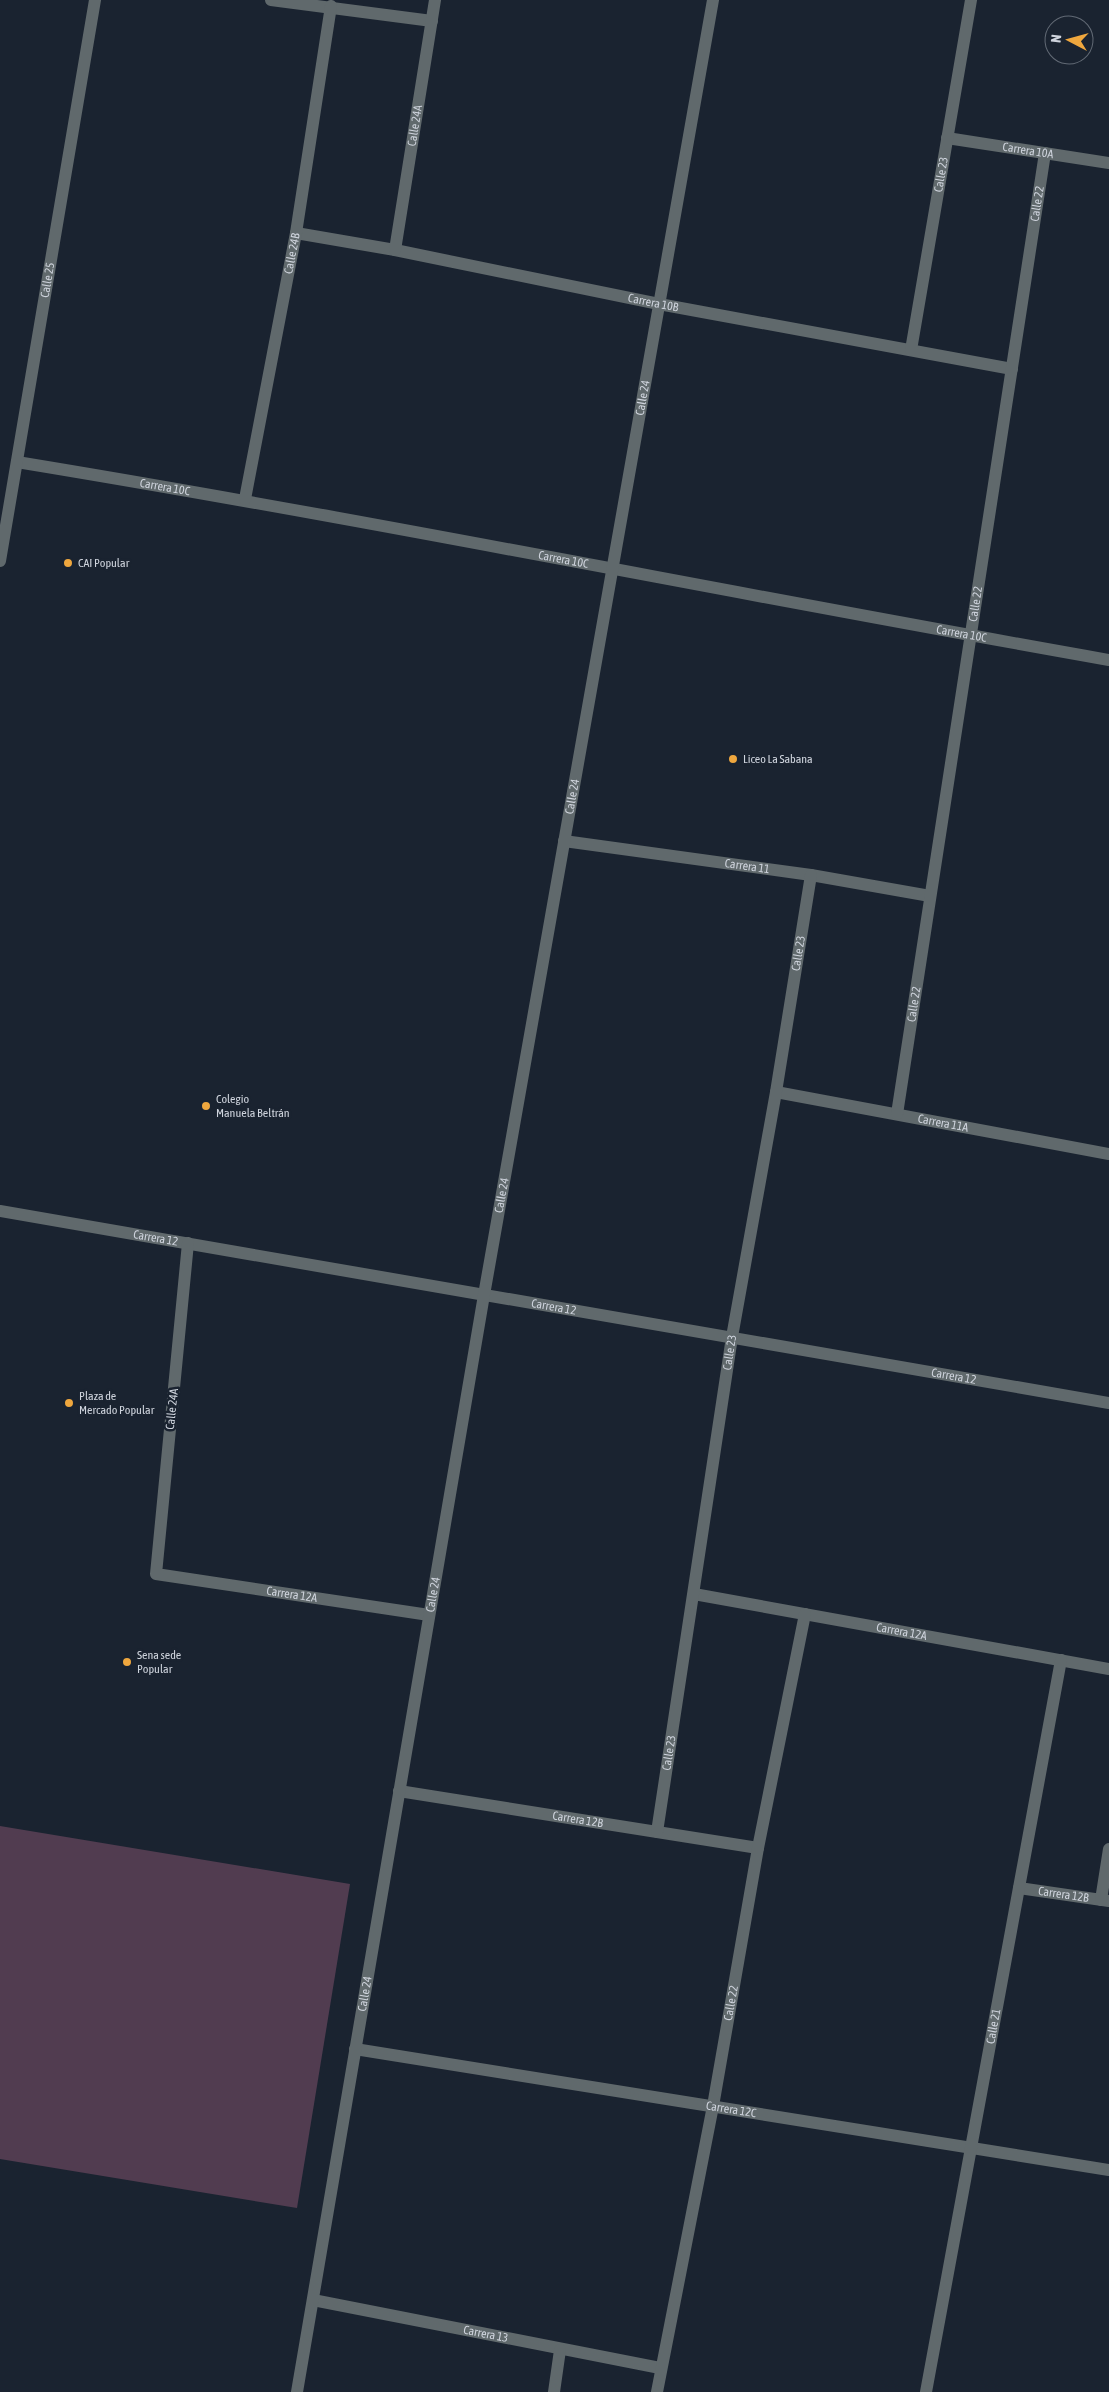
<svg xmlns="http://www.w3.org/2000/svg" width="1109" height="2392" font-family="'Asap Condensed',sans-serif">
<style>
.green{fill:#513c50}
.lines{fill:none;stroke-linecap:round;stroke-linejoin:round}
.minor{stroke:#60696c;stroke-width:12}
.poi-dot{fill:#efa73e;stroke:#1a2330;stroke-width:2}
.labels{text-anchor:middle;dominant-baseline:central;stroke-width:5;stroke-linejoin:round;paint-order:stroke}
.street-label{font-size:12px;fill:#cfd4dd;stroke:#1a2330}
.poi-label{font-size:12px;fill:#cfd4dd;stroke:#1a2330;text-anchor:start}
</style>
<rect width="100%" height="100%" fill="#1a2330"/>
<path class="green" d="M0,1826L350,1884L297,2208L0,2159Z"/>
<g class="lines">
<g class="minor">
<path d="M271,0L432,21"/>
<path id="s1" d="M947,138L1109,163"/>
<path id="s2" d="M296,233L395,250L659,304L1012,369"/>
<path id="s3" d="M395,250L435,0"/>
<path id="s4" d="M911,350L971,0"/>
<path id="s5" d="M17,462C382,522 745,596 1109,660"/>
<path id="s6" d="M245,499L296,233L331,6"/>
<path id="s7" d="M0,561L95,0"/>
<path id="s8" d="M564,841L811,875L930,896"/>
<path id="s9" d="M776,1092L1109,1154"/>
<path id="s10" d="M897,1114L1045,153"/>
<path id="s11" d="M0,1211L1109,1403"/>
<path id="s12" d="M188,1243L156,1574L429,1615"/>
<path id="s13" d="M694,1594L1109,1669"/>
<path id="s14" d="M399,1791L758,1848"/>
<path id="s15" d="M657,1832L732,1337L776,1092L811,875"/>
<path id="s16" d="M1019,1888L1109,1901"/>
<path d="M1101,1900L1109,1849"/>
<path id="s17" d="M355,2049L1109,2170"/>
<path id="s18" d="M313,2300L660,2368"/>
<path id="s19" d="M297,2392L484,1295L713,0"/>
<path d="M554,2392L560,2350"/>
<path id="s20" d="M657,2392L713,2106L758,1848L805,1614"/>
<path id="s21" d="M926,2392L1061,1660"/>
</g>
</g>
<g class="poi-dot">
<circle cx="68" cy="563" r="5"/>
<circle cx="733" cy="759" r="5"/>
<circle cx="206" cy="1106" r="5"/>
<circle cx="69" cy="1403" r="5"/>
<circle cx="127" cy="1662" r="5"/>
</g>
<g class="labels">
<g class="street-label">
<text stroke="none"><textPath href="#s3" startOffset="126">Calle 24A</textPath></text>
<text stroke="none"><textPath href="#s1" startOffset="82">Carrera 10A</textPath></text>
<text stroke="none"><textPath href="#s4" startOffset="178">Calle 23</textPath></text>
<text stroke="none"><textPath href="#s10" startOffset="921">Calle 22</textPath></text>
<text stroke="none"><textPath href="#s6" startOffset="250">Calle 24B</textPath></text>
<text stroke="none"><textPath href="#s7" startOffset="285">Calle 25</textPath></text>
<text stroke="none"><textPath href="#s2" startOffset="364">Carrera 10B</textPath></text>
<text stroke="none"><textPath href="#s19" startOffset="2024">Calle 24</textPath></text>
<text stroke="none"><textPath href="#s5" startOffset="150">Carrera 10C</textPath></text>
<text stroke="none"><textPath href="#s5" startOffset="555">Carrera 10C</textPath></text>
<text stroke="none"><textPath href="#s10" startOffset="516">Calle 22</textPath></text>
<text stroke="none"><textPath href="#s5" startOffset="960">Carrera 10C</textPath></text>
<text stroke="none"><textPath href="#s19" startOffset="1619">Calle 24</textPath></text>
<text stroke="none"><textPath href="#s8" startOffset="185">Carrera 11</textPath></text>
<text stroke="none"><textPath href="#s15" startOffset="890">Calle 23</textPath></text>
<text stroke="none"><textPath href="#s10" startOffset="111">Calle 22</textPath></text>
<text stroke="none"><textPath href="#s9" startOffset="170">Carrera 11A</textPath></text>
<text stroke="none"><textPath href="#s19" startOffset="1214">Calle 24</textPath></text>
<text stroke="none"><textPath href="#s11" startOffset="158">Carrera 12</textPath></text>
<text stroke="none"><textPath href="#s11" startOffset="562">Carrera 12</textPath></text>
<text stroke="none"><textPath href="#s15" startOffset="485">Calle 23</textPath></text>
<text stroke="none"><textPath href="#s11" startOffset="968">Carrera 12</textPath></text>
<text transform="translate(172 1409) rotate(-84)">Calle 24A</text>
<text stroke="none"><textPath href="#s12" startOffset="470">Carrera 12A</textPath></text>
<text stroke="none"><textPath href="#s19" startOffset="809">Calle 24</textPath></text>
<text stroke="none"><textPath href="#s13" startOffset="211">Carrera 12A</textPath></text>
<text stroke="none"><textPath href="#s15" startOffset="80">Calle 23</textPath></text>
<text stroke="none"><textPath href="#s14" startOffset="181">Carrera 12B</textPath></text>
<text stroke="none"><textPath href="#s16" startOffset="45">Carrera 12B</textPath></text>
<text stroke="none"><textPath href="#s19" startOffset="404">Calle 24</textPath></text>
<text stroke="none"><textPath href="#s20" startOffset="396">Calle 22</textPath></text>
<text stroke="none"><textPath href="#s21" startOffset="372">Calle 21</textPath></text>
<text stroke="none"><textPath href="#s17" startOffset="381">Carrera 12C</textPath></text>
<text stroke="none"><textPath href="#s18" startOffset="176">Carrera 13</textPath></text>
</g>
<g class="poi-label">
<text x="78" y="563">CAI Popular</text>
<text x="743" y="759">Liceo La Sabana</text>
<text x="216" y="1099">Colegio<tspan x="216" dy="14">Manuela Beltrán</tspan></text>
<text x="79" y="1396">Plaza de<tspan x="79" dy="14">Mercado Popular</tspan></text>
<text x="137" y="1655">Sena sede<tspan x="137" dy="14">Popular</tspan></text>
</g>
</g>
<g transform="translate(1069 40) rotate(276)"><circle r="24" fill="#1a2330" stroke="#626a75"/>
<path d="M0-4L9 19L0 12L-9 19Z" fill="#efa73e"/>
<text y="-8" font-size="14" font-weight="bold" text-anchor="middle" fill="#cfd4dd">N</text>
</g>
</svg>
